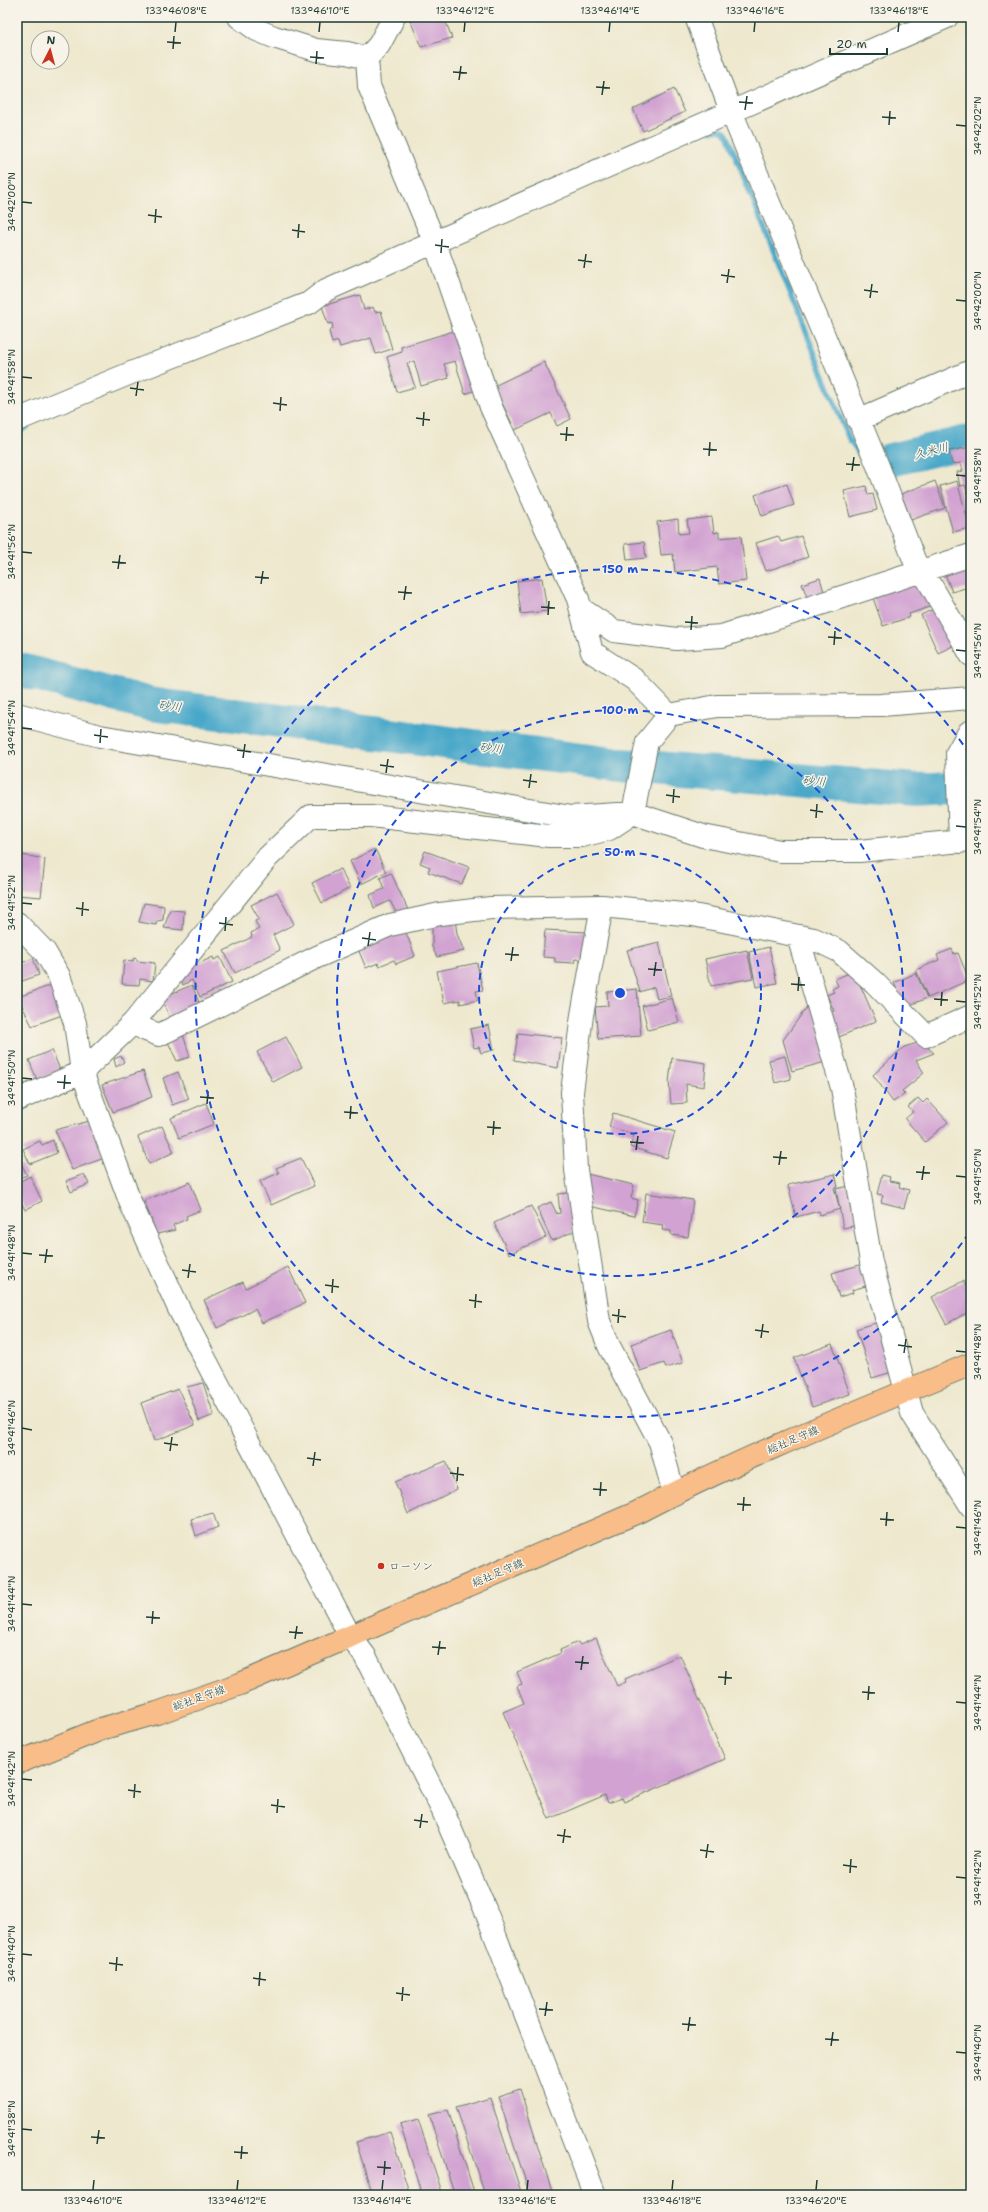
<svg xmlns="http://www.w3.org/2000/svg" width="988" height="2212" font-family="'Shantell Sans','Klee One',sans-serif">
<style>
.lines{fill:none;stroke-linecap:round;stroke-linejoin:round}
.stream{stroke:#4aa8c9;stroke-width:5.5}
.river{stroke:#4aa8c9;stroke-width:34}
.building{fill:#d1a2d2}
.minor-casing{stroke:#67796a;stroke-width:24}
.major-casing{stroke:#67796a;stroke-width:24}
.minor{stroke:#fff;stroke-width:22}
.major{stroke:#f8bd89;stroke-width:22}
.ticks{fill:none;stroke:#1f3d34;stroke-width:1.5}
.ring{fill:none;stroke:#1d4ed8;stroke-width:2;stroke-dasharray:7 5}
.poi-dot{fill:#c8321e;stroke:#f7f3e8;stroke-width:1.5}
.labels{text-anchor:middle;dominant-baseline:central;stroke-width:3;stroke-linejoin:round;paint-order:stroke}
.street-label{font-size:11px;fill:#1f3d34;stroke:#f7f3e8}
.poi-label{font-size:11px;fill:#1f3d34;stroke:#f7f3e8;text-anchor:start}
.water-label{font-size:12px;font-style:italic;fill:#2c5d61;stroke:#f7f3e8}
.centre{fill:#1d4ed8;stroke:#f7f3e8;stroke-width:2}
.ring-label{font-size:12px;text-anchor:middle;font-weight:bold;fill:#1d4ed8;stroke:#f7f3e8;stroke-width:3;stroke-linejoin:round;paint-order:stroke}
.neatline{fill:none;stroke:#1f3d34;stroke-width:1.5}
.ticks-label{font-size:10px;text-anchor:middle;fill:#1f3d34}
</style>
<rect width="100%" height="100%" fill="#f7f3e8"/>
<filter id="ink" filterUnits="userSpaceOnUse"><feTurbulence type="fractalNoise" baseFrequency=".025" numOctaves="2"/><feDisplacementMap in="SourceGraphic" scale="8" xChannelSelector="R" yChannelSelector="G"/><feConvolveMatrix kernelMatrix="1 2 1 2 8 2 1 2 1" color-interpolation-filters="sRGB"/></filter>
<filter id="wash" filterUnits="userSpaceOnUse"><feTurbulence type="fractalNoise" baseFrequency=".012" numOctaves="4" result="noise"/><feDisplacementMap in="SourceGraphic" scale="16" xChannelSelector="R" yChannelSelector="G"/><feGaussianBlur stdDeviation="0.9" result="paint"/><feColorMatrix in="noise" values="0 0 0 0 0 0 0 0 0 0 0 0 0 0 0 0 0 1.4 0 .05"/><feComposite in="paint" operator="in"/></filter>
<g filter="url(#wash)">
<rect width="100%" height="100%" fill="#eee8ce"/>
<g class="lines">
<path class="stream" d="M712,131C719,128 723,129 727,135L849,439L867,464H870
M17,433L27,427
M880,462L890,460"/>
<path class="river" d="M890,460L971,441
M17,669L149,704L621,765L916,790L971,787"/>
</g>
<g id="blocks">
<path class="building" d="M409,17H444L452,38L421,47Z
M674,89L685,112L643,131L633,109Z
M360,295L364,310L373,307L375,312L381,311L392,349L376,354L371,338L340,347L338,341L332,343L329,331L333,329L332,323L328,324L322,306Z
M457,330L476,390L465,394L455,361L444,364L449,378L421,386L414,361L407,363L415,387L397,392L387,357L402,352L401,347Z
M544,362L571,419L557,426L551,413L515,430L494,386Z
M971,447V494H967L965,485L960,486L957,472L963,471L961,463L952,464L949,451Z
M935,481L945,508L911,520L901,494Z
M957,481L970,528L953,532L940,486Z
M787,484L794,505L762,516L755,495Z
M866,486L868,495L873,494L877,510L850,517L844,491Z
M712,517L714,533L719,532V538L741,536L746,581L719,584L717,567L675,572L673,554L661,555L657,522L678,519L679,534L689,533L687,520Z
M778,536L781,542L801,536L808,557L766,571L756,543Z
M644,542L646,558L627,560L625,544Z
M971,565V604L965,588L952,592L945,574Z
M542,578L547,611L521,614L517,581Z
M820,578L824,592L807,597L802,584Z
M919,580L932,606L909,614L910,617L883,626L872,595Z
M940,606L957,644L938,653L921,615Z
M375,849L386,872L361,884L350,861Z
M425,851L469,867L462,884L428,872L430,867L420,863Z
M17,854L45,859L41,897L17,895Z
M340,869L350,888L322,903L312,883Z
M391,873L409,912L399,918L390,901L374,908L370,895L384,889L380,878Z
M277,892L294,924L273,935L280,950L235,973L224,951L252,937L251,933L259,929L255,921L259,919L251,905Z
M144,903L164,906L163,920L157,921L156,925L139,922Z
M170,910L184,911L183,930L164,928Z
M455,919L457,934L464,951L437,957L432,947V923Z
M405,930L415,956L396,964L394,960L379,966L378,963L366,968L358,949Z
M545,930L587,932L585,960L575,959L574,963L555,962V958L543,957Z
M659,942L671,996L657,999L654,987L640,992L627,950Z
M769,947L777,983L756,987L749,952Z
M952,949L954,954L958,953L969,980L928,998L916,970L939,960L937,955Z
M747,950L753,978L711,986L705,959Z
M213,957L214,960L220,957L232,982L200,997L192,980L183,985L179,977L188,973L187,969Z
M33,958L39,975L17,983V965Z
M134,958L137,959V961L155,963L153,981L140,979L139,985L122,984L124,960L133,961Z
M477,963L483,990L476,991L478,1000L460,1004V1000L444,1003L437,971Z
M854,971L876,1021L839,1037L829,1013L834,1011L827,995L834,992L832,989L838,986L835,979Z
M916,973L927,998L905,1007L894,983Z
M52,985L62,1015L32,1026L18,997Z
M192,985L200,1005L170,1018L161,998Z
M637,989L641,1036L598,1039L595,1007L608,1006L607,992Z
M672,998L679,1022L648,1030L642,1006Z
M812,1000L829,1061L792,1071L783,1040Z
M971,1020V1041L969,1042L962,1024Z
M489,1025L494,1050L481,1053L479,1047L474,1048L470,1029Z
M182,1031L190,1057L177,1061L166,1038Z
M518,1033L562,1038L558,1068L514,1060Z
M286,1037L302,1067L273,1082L257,1052Z
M921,1042L934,1053L916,1060L924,1073L902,1091L905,1094L893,1102L873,1075L904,1047Z
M52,1050L60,1070L37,1080L29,1060Z
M121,1056L124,1062L116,1067L114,1059Z
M785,1056L791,1079L775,1083L769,1060Z
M672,1058L706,1063L704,1087L686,1084L687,1103L671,1104L669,1082Z
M143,1071L152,1097L113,1112L102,1085Z
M178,1072L189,1099L172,1105L163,1078Z
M918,1098L923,1103L927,1099L948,1122L925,1142L905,1119L913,1112L908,1107Z
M206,1103L214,1124L179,1138L171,1118Z
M613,1113L675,1132L667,1158L630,1147L634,1134L609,1127Z
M90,1121L104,1158L72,1170L55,1130Z
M162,1126L174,1152L149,1164L138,1137Z
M53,1140L57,1153L30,1164L23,1149L40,1141L42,1145Z
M301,1158L314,1186L271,1205L260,1181L279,1173L276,1168Z
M22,1165L27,1175L17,1179V1167Z
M84,1174L89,1184L71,1192L66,1181Z
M587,1174L634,1185L631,1198L638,1200L634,1216L581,1204Z
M835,1174L838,1187L834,1188L840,1209L820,1215L819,1211L796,1217L788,1185Z
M882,1175L890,1177L889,1181L900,1183L899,1187L909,1190L904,1208L881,1202L883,1195L877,1194Z
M30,1176L42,1201L25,1210L17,1194V1183Z
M190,1182L201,1210L186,1216L187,1219L173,1225L175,1230L157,1234L144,1201Z
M854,1185L863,1224L843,1228L836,1189Z
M576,1192L581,1228L552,1241L537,1208L551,1202L557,1214L560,1213L558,1194Z
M646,1193L693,1200L688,1237L671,1235V1231L662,1230L663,1225L642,1222Z
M531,1206L546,1237L509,1254L494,1223Z
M863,1264L869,1285L852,1290L853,1293L839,1297L832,1273Z
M288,1267L305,1303L262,1323L255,1309L217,1328L204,1300L243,1282L246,1288Z
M971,1273V1294L966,1284L971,1281L967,1275Z
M963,1281L971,1296V1311L946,1324L932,1297Z
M879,1322L895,1371L872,1378L856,1329Z
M671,1330L683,1363L666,1368L664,1363L640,1371L631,1344Z
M832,1344L850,1394L812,1407L794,1358Z
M203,1383L214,1415L199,1421L187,1387Z
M178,1389L195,1425L154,1441L141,1403Z
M446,1461L457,1489L408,1514L395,1482Z
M213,1513L218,1527L196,1536L191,1519Z
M596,1638L617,1686L626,1682L625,1679L680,1655L725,1759L624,1802L622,1798L608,1803L605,1795L549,1819L503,1712L524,1703L517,1686L522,1684L517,1672L561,1653L560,1650L578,1642L580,1645Z
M520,2089L553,2195H530L498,2096Z
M490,2097L522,2195H485L456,2107Z
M448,2110L475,2195H455L429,2115Z
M418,2119L443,2195H422L400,2124Z
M390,2132L410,2195H373L356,2142Z"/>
</g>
</g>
<g filter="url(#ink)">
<use href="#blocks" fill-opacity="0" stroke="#67796a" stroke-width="1"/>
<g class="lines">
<defs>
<path id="minor" d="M239,17L257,30L274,37L316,50L347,53L367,58
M394,17L379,45L367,58L369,86L435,243L491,407L578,599L592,652L635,680L669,715
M696,17L731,111L878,466L915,562L928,580L971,655
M17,420L131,373L309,303L326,290L947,17
M858,420L971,371
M581,609L614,631L677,639L722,636L971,555
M17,714L100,736L571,817L633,813L703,836L780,851H859L971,840
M960,842L957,753L969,732
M602,906L582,1015L572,1092L576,1170L599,1321L609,1346L660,1442L674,1494
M17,923L45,952L59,976L75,1023L82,1072L131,1204L179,1309L350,1636L365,1656L442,1809L485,1909L595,2195
M798,936L842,1088L871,1262L912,1413L971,1506
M133,1023L146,1030L159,1035L317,957L390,925L440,914L491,908L602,906L693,915L814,939L839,951L875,983L926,1036L971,1016
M17,1100L82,1072L133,1023L268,857L311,816H371L549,836H582L609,829L633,813L647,742L669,715L717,706L881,705L971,698"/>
<path id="major" d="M17,1763L104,1728L157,1713L240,1684L638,1512C745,1456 859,1411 971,1364"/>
</defs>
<use href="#minor" class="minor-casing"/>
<use href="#major" class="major-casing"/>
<use href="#minor" class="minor"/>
<use href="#major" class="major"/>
</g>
</g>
<path class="ticks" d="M175,32L176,22M319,32L320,22M464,32L465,22M609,32L610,22M754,32L755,22M898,32L899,22M167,42L181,43M173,49L174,36M310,57L324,58M316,64L317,51M453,72L467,73M459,80L461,66M596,87L610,88M602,95L604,81M739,102L753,103M745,110L747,96M882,117L896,118M889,125L890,111M956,125L966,126M22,202L32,203M148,215L162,217M155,223L156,209M292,230L305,232M298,238L299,224M435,245L449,247M441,253L442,239M578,260L592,262M584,268L586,254M721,275L735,277M727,283L729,269M864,290L878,292M870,298L872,284M956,300L966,301M22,377L32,378M130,388L144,390M136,396L138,382M273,403L287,405M280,411L281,397M416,418L430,420M423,426L424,412M560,434L574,435M566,441L567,427M703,449L717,450M709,456L710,442M846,464L860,465M852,471L854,457M956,475L966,476M22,552L32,553M112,562L126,563M118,569L120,555M255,577L269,578M261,584L263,571M398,592L412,593M404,600L406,586M541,607L555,608M548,615L549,601M685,622L698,623M691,630L692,616M828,637L842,638M834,645L835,631M956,650L966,651M22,728L32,729M94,735L108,737M100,743L101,729M237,750L251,752M243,758L245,744M380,765L394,767M386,773L388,759M523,780L537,782M529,788L531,774M666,795L680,797M673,803L674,789M810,810L823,812M816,818L817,804M956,826L966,827M22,903L32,904M76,908L89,910M82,916L83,902M219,923L233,925M225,931L226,917M362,938L376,940M368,946L370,932M505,954L519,955M511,961L513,947M648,969L662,970M654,976L656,962M791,984L805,985M798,991L799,977M934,999L948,1000M956,1001L966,1002M941,1006L942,992M22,1078L32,1079M57,1082L71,1083M64,1089L65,1075M200,1097L214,1098M207,1104L208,1091M344,1112L358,1113M350,1119L351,1106M487,1127L501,1128M493,1135L494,1121M630,1142L644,1143M636,1150L638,1136M773,1157L787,1158M779,1165L781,1151M916,1172L930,1173M956,1176L966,1177M922,1180L924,1166M22,1253L32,1254M39,1255L53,1256M45,1263L47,1249M182,1270L196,1272M188,1278L190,1264M325,1285L339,1287M332,1293L333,1279M469,1300L482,1302M475,1308L476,1294M612,1315L626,1317M618,1323L619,1309M755,1330L769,1332M761,1338L763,1324M898,1345L912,1347M956,1351L966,1352M904,1353L906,1339M22,1428L32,1430M164,1443L178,1445M170,1451L172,1437M307,1458L321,1460M313,1466L315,1452M450,1473L464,1475M457,1481L458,1467M593,1489L607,1490M600,1496L601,1482M737,1504L751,1505M743,1511L744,1497M880,1519L894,1520M886,1526L887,1512M956,1527L966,1528M22,1604L32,1605M146,1617L160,1618M152,1624L153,1611M289,1632L303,1633M295,1639L297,1626M432,1647L446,1648M438,1655L440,1641M575,1662L589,1663M581,1670L583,1656M718,1677L732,1678M725,1685L726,1671M862,1692L875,1693M868,1700L869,1686M956,1702L966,1703M22,1779L32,1780M128,1790L141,1792M134,1798L135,1784M271,1805L285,1807M277,1813L278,1799M414,1820L428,1822M420,1828L422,1814M557,1835L571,1837M563,1843L565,1829M700,1850L714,1852M706,1858L708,1844M843,1865L857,1867M850,1873L851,1859M956,1877L966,1878M22,1954L32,1955M109,1963L123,1965M116,1971L117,1957M253,1978L266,1980M259,1986L260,1972M396,1993L410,1995M402,2001L403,1987M539,2009L553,2010M545,2016L547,2002M682,2024L696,2025M688,2031L690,2017M825,2039L839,2040M831,2046L833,2032M956,2052L966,2053M22,2129L32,2130M91,2137L105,2138M97,2144L99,2130M234,2152L248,2153M241,2159L242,2146M377,2167L391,2168M384,2175L385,2161M93,2190L94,2180M237,2190L238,2180M382,2190L383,2180M527,2190L528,2180M672,2190L673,2180M816,2190L817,2180"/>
<g class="ring">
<circle cx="620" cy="993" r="141"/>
<circle cx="620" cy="993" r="283"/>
<path d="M969 1233A424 424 0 1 1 969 753"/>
</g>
<circle class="poi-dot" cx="381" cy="1566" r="4"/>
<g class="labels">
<g class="street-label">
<text transform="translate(793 1440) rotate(-23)">総社足守線</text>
<text transform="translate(498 1573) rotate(-23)">総社足守線</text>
<text transform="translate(199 1698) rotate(-20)">総社足守線</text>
</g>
<g class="poi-label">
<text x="389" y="1566">ローソン</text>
</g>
<g class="water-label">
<text transform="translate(931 451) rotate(-14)">久米川</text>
<text transform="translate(170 706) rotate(7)">砂川</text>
<text transform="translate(491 748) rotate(7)">砂川</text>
<text transform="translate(814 781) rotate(5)">砂川</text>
</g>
</g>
<circle cx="620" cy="993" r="6" class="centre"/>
<g class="ring-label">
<text x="620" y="573">150 m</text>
<text x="620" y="714">100 m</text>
<text x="620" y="856">50 m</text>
</g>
<rect width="988" height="2212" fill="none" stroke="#f7f3e8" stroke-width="44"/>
<g transform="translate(50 50) rotate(6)"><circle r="19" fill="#f7f3e8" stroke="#a1aaa0"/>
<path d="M0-3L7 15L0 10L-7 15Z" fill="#c8321e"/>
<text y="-6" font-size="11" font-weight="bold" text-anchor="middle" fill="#1f3d34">N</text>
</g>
<path d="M830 48v6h57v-6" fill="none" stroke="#1f3d34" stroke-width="2"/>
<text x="836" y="48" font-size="12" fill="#1f3d34" stroke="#f7f3e8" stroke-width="3" paint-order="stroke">20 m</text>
<rect x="22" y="22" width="944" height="2168" class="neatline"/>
<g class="ticks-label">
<text x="176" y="14">133°46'08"E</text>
<text x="320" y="14">133°46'10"E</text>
<text x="465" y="14">133°46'12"E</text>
<text x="610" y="14">133°46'14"E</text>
<text x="755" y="14">133°46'16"E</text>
<text x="899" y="14">133°46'18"E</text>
<text transform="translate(977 126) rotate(-90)" y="4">34°42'02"N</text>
<text transform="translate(11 202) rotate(-90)" y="4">34°42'00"N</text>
<text transform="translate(977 301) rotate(-90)" y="4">34°42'00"N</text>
<text transform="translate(11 377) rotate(-90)" y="4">34°41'58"N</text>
<text transform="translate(977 476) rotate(-90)" y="4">34°41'58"N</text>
<text transform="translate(11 552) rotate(-90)" y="4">34°41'56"N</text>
<text transform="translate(977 651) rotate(-90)" y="4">34°41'56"N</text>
<text transform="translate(11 728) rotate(-90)" y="4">34°41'54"N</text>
<text transform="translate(977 827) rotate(-90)" y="4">34°41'54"N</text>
<text transform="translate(11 903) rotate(-90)" y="4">34°41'52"N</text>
<text transform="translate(977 1002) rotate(-90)" y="4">34°41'52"N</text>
<text transform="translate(11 1078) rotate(-90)" y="4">34°41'50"N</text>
<text transform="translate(977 1177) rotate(-90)" y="4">34°41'50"N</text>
<text transform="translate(11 1253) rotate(-90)" y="4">34°41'48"N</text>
<text transform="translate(977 1352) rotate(-90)" y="4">34°41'48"N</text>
<text transform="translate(11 1428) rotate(-90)" y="4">34°41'46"N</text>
<text transform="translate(977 1528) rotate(-90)" y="4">34°41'46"N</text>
<text transform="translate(11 1604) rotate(-90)" y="4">34°41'44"N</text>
<text transform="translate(977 1703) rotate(-90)" y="4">34°41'44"N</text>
<text transform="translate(11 1779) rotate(-90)" y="4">34°41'42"N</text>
<text transform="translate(977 1878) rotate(-90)" y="4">34°41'42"N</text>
<text transform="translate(11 1954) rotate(-90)" y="4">34°41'40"N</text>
<text transform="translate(977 2053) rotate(-90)" y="4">34°41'40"N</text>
<text transform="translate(11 2129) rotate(-90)" y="4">34°41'38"N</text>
<text x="93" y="2204">133°46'10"E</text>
<text x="237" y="2204">133°46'12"E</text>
<text x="382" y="2204">133°46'14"E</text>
<text x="527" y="2204">133°46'16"E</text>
<text x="672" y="2204">133°46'18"E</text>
<text x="816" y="2204">133°46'20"E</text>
</g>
</svg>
